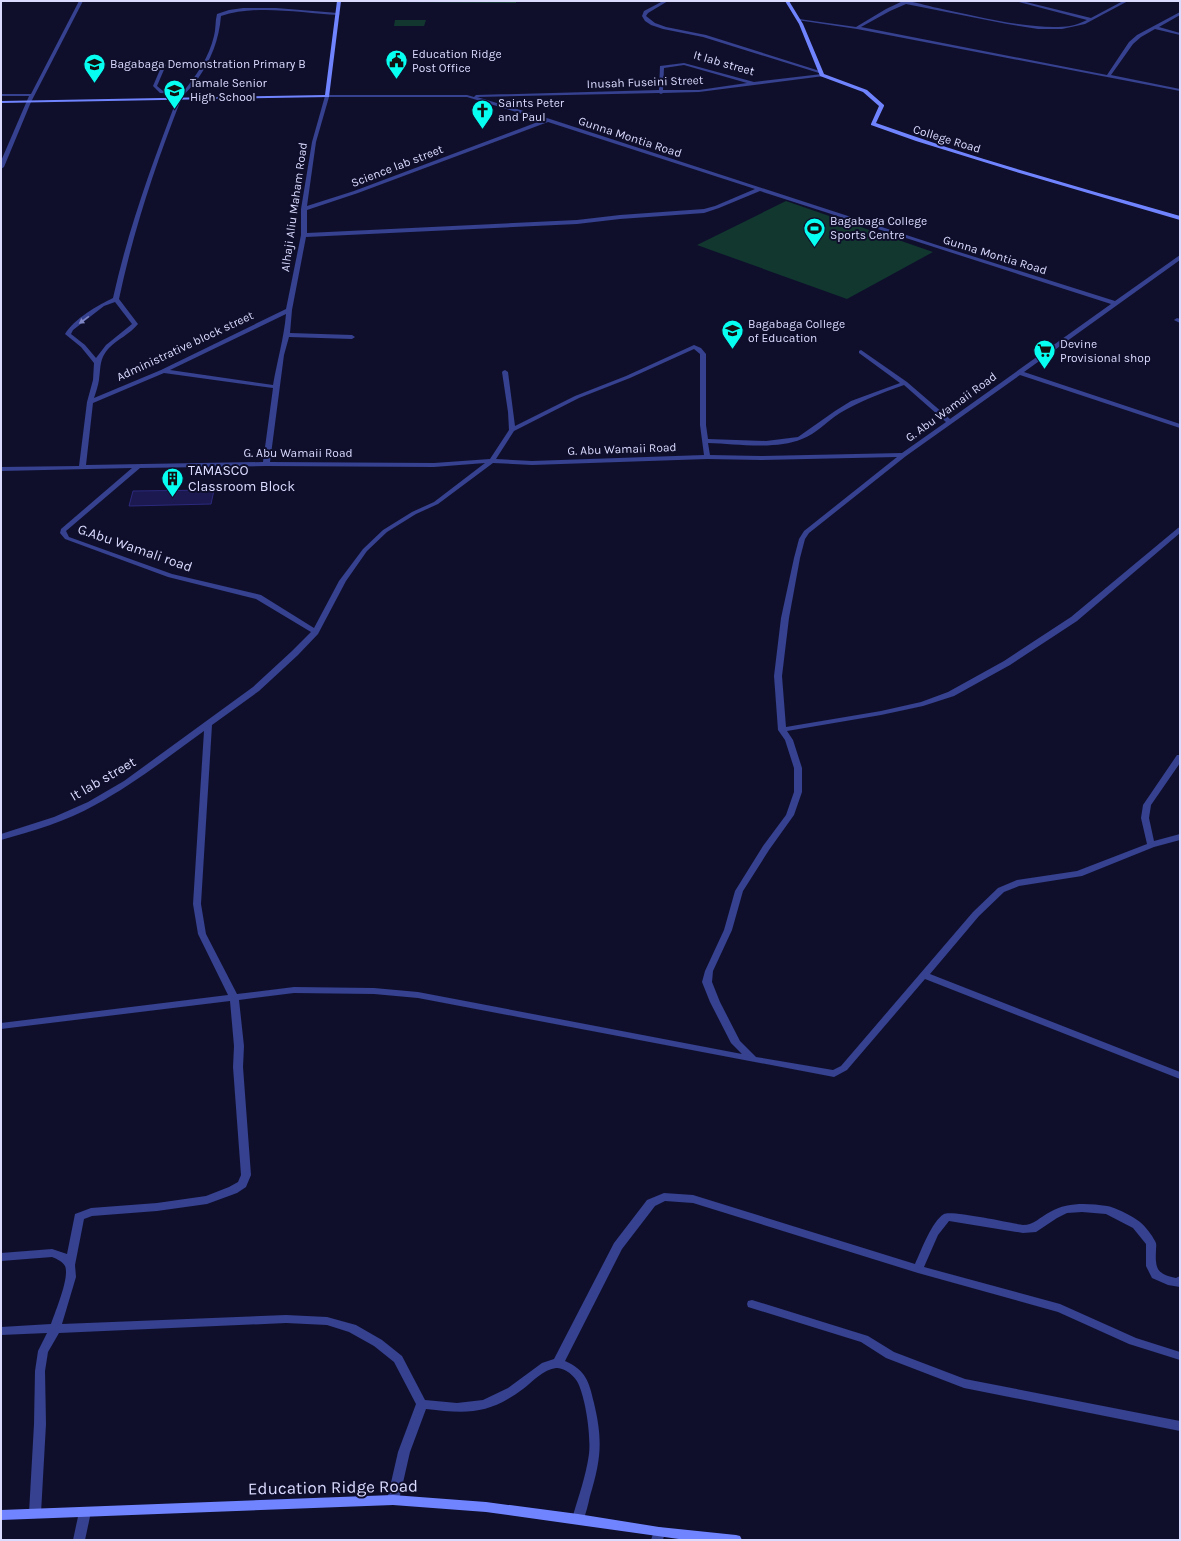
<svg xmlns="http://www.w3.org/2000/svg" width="1181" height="1541" font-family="Karla,sans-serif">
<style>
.green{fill:#11372f}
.building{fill:#1b194f;stroke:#2c297d}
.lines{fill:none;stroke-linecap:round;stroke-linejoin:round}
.street{fill:#36418f;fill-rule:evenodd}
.secondary{fill:#7184ff;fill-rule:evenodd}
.oneway{fill:#8086c1}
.labels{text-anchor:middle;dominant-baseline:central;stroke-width:4;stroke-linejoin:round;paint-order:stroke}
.far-poi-label{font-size:12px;fill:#dadbff;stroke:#0f0f2c;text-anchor:start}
.far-street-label{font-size:12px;fill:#dadbff;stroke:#0f0f2c}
.poi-label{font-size:14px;fill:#dadbff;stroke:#0f0f2c;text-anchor:start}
.street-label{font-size:14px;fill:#dadbff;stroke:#0f0f2c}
.near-street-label{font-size:17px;fill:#dadbff;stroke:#0f0f2c}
</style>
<rect width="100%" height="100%" fill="#0f0f2c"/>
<path class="green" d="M397,1H516V3L397,2Z
M395,20H426L424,26H394Z
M786,201L933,252L847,299L697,245Z"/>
<path class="building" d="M214,490L211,504L129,506L133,491Z"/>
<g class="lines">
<path class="street" d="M79,1H83L31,102L4,167L1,169V161L29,96H1V94H31Z
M663,1H668L648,13L646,16L655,23L666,27L706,35L823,72L819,73L703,37L663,29L651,25L645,21L642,16L644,11Z
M903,1C914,1 927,6 938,8C975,16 1034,31 1070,26C1076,25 1082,22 1087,20L1015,1H1022L1091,18L1123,1H1128L1085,24L1062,29H1038L1007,24L906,4L890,11L861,27L1107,75L1129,42L1137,35L1180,12V15L1159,27L1180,33V35L1155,29L1141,37L1133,44L1111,75L1180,89V91L857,29L797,20L799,19L856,27L886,9Z
M243,8H276L338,13L340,14L338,15C302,13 256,4 221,16C219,40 211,60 197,80C192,87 183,94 180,102C155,166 133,232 119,299L138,324C130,334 118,339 109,348C99,359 101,367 99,380C98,386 96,392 94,398L161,370L286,309L301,235V209L312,142L325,96L327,95H467L474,97L476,95L659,90L660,66L684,63L754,82L822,74H824V76L699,92L663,93L661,94L659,93L477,97L550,119L937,245L1115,301L1180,255V260L1024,372L1180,424V428L1020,375L906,456L809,533L805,539L800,558L789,618L782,676L786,727L881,711L921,702L948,692L1004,661L1071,617L1178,528L1180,527V533L1077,621L1010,665L954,696L923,706L881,715L787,731L793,740L802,768V792L794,815L769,850L743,891L732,930L713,971L712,982L720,1002L740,1041L756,1057L833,1070L841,1066L973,912L998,888L1017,880L1077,871L1147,844L1141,818L1143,805L1177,755H1180V763L1151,805L1149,818L1154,841L1180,834V840L1154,847L1082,876L1019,886L1004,892L979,916L930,974L1180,1072V1079L925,979L847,1070L834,1077L418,998L374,994L294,993L239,1000L244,1046L243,1067L251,1175L246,1187L237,1193L207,1204L157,1211L92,1216L84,1219L75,1265L76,1277L62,1324L286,1315L327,1317L356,1325L382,1340L402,1356L425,1400L457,1403L483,1400L508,1388L542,1363L554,1359L614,1243L647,1200L664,1193L693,1195L915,1264C921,1251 932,1221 944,1214C951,1210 1011,1223 1023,1225C1034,1225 1040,1217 1050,1212C1067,1202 1087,1203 1107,1206C1115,1207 1134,1217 1140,1222C1145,1226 1152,1235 1155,1241C1157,1244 1156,1247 1156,1250C1155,1269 1157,1274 1176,1278L1180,1276V1287L1168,1285L1152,1278L1146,1266V1244L1133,1228L1106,1214L1082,1212L1067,1213L1057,1218L1036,1232L1023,1233L949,1221L938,1235L924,1267L1060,1304L1136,1338L1180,1352V1360L1129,1344L1058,1312L918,1273L693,1203L665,1201L655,1206L622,1249L565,1361C586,1370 589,1382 594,1403C603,1441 601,1459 590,1496C588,1505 586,1514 582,1523L578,1524L574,1523L572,1519C578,1498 586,1476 589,1454C591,1436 586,1400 578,1383C575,1376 564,1367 556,1368C544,1369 532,1382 523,1389C488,1415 467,1414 426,1409L410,1452L399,1500L397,1504L393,1505L389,1504L387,1500L398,1452L416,1404L394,1362L374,1346L349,1332L327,1325L286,1323L59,1333L48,1352L45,1371L46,1424L41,1513L39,1517L35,1518L31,1517L29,1513L34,1424L35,1371L38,1351L47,1333L1,1335V1327L51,1324C55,1312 70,1277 65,1266C62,1261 57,1259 52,1257L1,1261V1253L52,1249L67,1254L75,1214L91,1208L157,1203L206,1196L229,1187L238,1182L241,1175L233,1067L234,1046L230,1001L1,1029V1023L228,995L198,934L193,904L204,731C168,757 134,784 95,805C67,821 33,831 1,840V834L54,817L88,802L124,781L253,687L292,651L311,632L256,599L168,577L65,539L60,533L61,529L132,468L1,471V467L79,466L87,402L93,380L94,363L81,347L65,334C74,319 98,305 113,298C128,230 152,164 177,99L181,94L160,93L153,86L162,65L164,64L166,65L157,86L163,91L183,92C197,75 209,57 214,36C216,29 215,21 217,14L229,10ZM684,65L747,83L699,90H663L664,68ZM329,97H467L543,120L354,191L307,206L316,142ZM548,122L755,189L715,206L704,209L620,215L577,220L307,233V210L358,193ZM760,191L1111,304L950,419L907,382L861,350L859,351V353L900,383L851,401L835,411L798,437L766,441L708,439L706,425V354L701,348L694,345L626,376L575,396L515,426L508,372L505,370L503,371L502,372L508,412L509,430L490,459L434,463L270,462L284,355L289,337L352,339L355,337L352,335L290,333L292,310L306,237L577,224L620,219L704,213L719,208ZM115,302L132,324L106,345L96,358L85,345L71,334L73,330L104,306ZM286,314C284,338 277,361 273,385L170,370ZM694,349L700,354V425L704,455L532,461L496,459L514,431L579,398L630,378ZM164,373L273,388L263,462L86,465L93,403ZM904,385L946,422L902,453L761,456L710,455L708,443C737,444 775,450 802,439C816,434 827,421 840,413C860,401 882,393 904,385ZM897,457L804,531L799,539L794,558L781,618L774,676L778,730L785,740L794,768V792L786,815L763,846L735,891L724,930L705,971L702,982L710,1002L731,1043L742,1054L418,992L374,988L294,987L237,994L206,934L201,904L212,725L259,691L298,655L318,634L346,581L367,551L387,532L416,514L438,504L493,463L532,465L707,459L761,460ZM485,463L434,502L412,512L383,530L363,549L339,581L314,628L261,595L172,574L69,537L66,531L140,468L266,466L434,467Z
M1177,318L1180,319V323L1174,320Z
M752,1300L868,1336L894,1352L965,1379L1180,1421V1431L964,1388L886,1358L861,1342L748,1307L747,1304L748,1301Z
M85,1507L89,1508L91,1512L85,1540H73L79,1512L81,1508Z
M659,1527L663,1528L665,1532L663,1540H651L655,1528Z"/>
<path class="secondary" d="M337,1H341L329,97L1,103V101L325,95Z
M785,1H789L803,24L824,74L867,90L884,105V106L876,123C976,159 1078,187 1180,216V220L1013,171L916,141L871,125V124L879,106L863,92L820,76L799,24Z
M393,1495L486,1502L578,1514L659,1527L736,1535L740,1536L742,1540H686L486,1512L393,1505L1,1520V1510Z"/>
</g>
<defs><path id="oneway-solid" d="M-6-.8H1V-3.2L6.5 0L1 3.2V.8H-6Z"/></defs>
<use class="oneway" href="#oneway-solid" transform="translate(84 320) rotate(144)"/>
<defs>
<symbol id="civic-pin" viewBox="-11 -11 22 30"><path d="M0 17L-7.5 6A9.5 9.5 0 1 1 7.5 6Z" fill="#06fff0" stroke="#0f0f2c"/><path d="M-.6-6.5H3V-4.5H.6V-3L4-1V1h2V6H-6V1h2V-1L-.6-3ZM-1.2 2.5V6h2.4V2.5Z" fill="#111"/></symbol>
<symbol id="school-pin" viewBox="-11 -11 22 30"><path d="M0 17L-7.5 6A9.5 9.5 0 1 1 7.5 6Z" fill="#06fff0" stroke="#0f0f2c"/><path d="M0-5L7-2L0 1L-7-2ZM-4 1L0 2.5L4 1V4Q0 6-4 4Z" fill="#111"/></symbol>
<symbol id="church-pin" viewBox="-11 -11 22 30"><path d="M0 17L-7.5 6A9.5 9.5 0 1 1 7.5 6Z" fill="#06fff0" stroke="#0f0f2c"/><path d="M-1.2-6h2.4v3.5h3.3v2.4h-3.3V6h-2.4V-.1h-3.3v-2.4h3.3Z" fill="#111"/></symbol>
<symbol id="stadium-pin" viewBox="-11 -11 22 30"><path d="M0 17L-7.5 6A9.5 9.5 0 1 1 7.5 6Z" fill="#06fff0" stroke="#0f0f2c"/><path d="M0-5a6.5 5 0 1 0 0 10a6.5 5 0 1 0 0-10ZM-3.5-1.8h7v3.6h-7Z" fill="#111"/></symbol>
<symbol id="university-pin" viewBox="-11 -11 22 30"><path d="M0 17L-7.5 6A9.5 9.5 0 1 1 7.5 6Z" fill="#06fff0" stroke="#0f0f2c"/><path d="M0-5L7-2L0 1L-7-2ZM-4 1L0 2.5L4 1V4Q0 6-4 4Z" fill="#111"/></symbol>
<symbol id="supermarket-pin" viewBox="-11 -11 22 30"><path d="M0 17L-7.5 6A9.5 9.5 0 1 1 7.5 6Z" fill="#06fff0" stroke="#0f0f2c"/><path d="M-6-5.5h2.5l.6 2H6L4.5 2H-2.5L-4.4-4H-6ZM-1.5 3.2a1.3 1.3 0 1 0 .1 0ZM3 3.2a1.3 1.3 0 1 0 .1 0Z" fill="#111"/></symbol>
<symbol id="building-pin" viewBox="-11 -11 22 30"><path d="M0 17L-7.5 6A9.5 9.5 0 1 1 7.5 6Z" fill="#06fff0" stroke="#0f0f2c"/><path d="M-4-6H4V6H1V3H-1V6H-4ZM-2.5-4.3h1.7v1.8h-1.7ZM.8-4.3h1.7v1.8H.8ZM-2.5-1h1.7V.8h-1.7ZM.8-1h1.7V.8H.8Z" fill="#111"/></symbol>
</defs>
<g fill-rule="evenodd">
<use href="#civic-pin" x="384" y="48" width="25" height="34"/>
<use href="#school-pin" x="82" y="52" width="25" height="34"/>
<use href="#school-pin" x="162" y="78" width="25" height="34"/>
<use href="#church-pin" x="470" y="98" width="25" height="34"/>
<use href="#stadium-pin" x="802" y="216" width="25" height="34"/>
<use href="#university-pin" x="720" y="318" width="25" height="34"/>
<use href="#supermarket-pin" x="1032" y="338" width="25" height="34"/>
<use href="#building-pin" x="160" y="466" width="25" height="34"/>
</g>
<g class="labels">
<g class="far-poi-label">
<text x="412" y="54">Education Ridge<tspan x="412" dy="14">Post Office</tspan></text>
<text x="110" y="64">Bagabaga Demonstration Primary B</text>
<text x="190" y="83">Tamale Senior<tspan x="190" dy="14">High School</tspan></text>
<text x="498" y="103">Saints Peter<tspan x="498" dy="14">and Paul</tspan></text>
<text x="830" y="221">Bagabaga College<tspan x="830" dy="14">Sports Centre</tspan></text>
<text x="748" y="324">Bagabaga College<tspan x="748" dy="14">of Education</tspan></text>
<text x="1060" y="344">Devine<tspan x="1060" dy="14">Provisional shop</tspan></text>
</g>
<g class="far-street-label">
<text transform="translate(724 63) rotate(16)">It lab street</text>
<text transform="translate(645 82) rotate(-2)">Inusah Fuseini Street</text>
<text transform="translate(630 137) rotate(18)">Gunna Montia Road</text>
<text transform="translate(947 139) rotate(17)">College Road</text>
<text transform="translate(397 166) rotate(-21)">Science lab street</text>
<text transform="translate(294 207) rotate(-82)">Alhaji Aliu Maham Road</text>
<text transform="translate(995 255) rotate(17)">Gunna Montia Road</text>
<text transform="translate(185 346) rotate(-25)">Administrative block street</text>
<text transform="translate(951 407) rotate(-36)">G. Abu Wamaii Road</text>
<text transform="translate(622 449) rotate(-2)">G. Abu Wamaii Road</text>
<text x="298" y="453">G. Abu Wamaii Road</text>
</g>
<g class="poi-label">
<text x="188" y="470">TAMASCO<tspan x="188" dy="16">Classroom Block</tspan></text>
</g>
<g class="street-label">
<text transform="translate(135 548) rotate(19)">G.Abu Wamali road</text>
<text transform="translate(103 779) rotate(-30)">It lab street</text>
</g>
<g class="near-street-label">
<text transform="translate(333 1487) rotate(-1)">Education Ridge Road</text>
</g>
</g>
<rect width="1181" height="1541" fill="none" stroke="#dadbff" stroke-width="4"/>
</svg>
